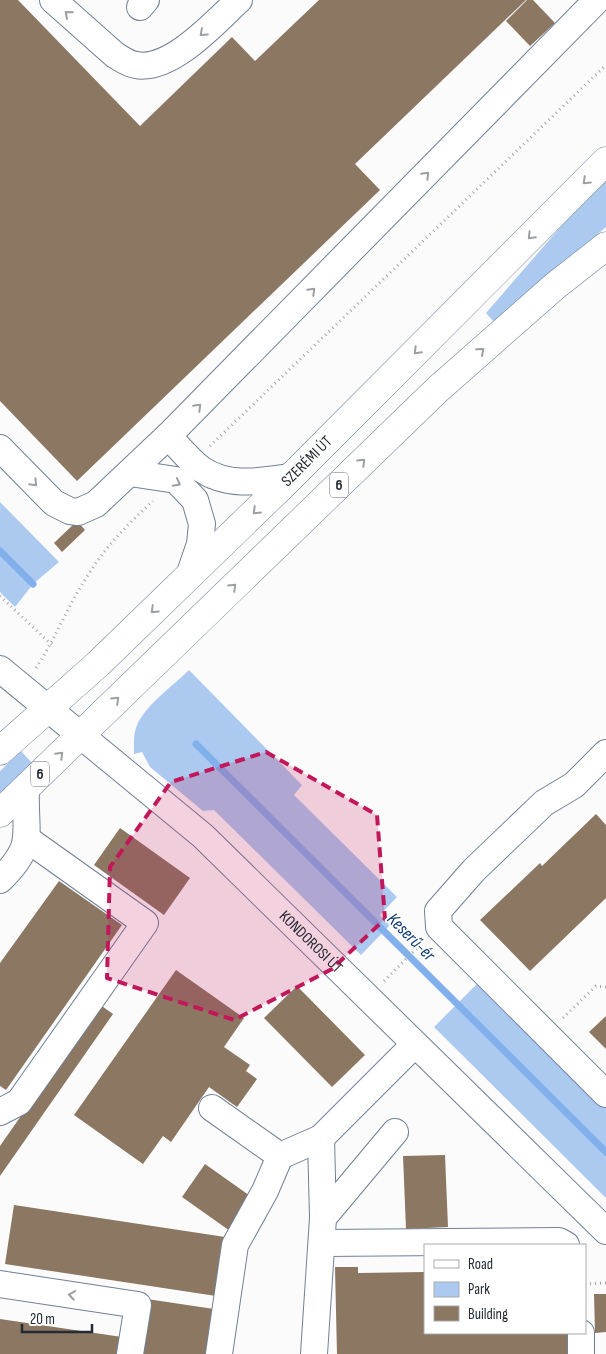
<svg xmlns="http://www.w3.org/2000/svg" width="606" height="1354" font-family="'Sofia Sans Condensed',sans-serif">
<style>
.green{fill:#accaf0}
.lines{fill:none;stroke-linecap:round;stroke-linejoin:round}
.stream{stroke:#82b0ec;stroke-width:7}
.building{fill:#8b7762}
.minor-casing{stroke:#708197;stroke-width:28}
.major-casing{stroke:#708197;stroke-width:29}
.path{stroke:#a3a5a9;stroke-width:3;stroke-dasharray:1 4;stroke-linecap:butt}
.minor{stroke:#fff;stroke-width:26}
.major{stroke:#fff;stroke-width:28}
.oneway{stroke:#9ca0a4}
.marked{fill:#c2185b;fill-opacity:0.2;stroke:#c2185b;stroke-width:4;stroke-dasharray:10 6;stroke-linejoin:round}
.labels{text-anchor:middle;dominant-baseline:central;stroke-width:4;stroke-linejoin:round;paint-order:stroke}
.shield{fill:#fff;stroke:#666b71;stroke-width:1}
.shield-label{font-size:15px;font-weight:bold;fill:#242b34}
.street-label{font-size:16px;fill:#242b34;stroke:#fff}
.water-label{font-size:18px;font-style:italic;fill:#103e74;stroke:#fff}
</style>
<rect width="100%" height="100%" fill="#fbfbfb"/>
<path class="green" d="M606,179V227L494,322L486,313L577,208Z
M0,502L59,562L33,584L15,607L0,592Z
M189,670L302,785L294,795L397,897L380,915L390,925L361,955L214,810L203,811L150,767L142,752L134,754C134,744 133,733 138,723C148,703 173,686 189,670Z
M21,751L32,763L0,794V771Z
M481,980L606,1103V1198L434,1027Z"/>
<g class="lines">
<path class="stream" d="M0,551L33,584
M196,744L606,1152"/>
</g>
<path class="building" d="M0,0H18L140,126L232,37L255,61L319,0H526L355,164L380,190L77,481L0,401Z
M527,0H533L555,23L530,46L506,21Z
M77,521L85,530L62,552L54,543Z
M596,814L606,825V898L530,971L480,920L540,863L542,866Z
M120,828L190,878L164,915L94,865Z
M59,881L122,925L6,1090L0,1086V963Z
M176,970L244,1018L224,1047L250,1065L246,1071L257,1079L237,1107L209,1087L171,1142L163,1136L143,1164L74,1115Z
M297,986L365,1055L332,1087L264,1018Z
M99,1004L113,1014L0,1176V1146Z
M606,1016V1049L589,1032Z
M445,1155L448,1227L406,1229L403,1156Z
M205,1164L253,1198L230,1231L182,1197Z
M14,1205L225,1237L216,1296L5,1264Z
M335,1267H358V1273L425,1272V1333H567L568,1354H337Z
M594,1294H606V1332L595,1333Z
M147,1299L214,1309L207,1354H139Z
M0,1319L122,1337L119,1354H0Z"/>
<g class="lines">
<defs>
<g id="minor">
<path d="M53,0L115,55C122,59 128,64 136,65C171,72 216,21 239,0"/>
<path d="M140,7L146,0"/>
<path d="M168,436C179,447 189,460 201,469C229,488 261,481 291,477"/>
<path d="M0,448L54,503L70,511L78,512L96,504L168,436L597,0"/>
<path d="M130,473L176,480L195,500L202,524L200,544L189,576"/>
<path id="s1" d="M0,669L203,836L606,1231"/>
<path d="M606,753L574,785L544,803L474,870L438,911L439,927L606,1094"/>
<path d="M0,880C37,844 24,834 26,788"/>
<path d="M212,1108L280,1156L265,1191L235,1245L219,1354"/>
<path d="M0,1112L19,1102L145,923L27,839"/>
<path d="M321,1138L323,1218"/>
<path d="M280,1156L321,1138L414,1045"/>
<path d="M322,1243L559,1241L566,1245"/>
<path d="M0,1284L138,1305L130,1354"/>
<path d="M581,1333V1354"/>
<path d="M314,1354L323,1218L395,1132"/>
</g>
<g id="major">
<path id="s2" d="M0,751L98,664L291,477L606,161"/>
<path d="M0,813L438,389L555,286L606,246"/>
</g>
</defs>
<use href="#minor" class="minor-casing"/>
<use href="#major" class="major-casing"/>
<path class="path" d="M210,446L606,65
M0,596L52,645
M36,668C56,638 68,605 88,575C106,546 128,524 153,501
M384,981L422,943
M563,1018L596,986L606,987
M585,1284L606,1283"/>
<use href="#minor" class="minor"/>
<use href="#major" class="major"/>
</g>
<defs><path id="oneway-chevron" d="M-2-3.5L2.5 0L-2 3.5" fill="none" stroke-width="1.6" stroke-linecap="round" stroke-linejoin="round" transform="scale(1.25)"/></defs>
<g class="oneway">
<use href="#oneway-chevron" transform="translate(68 14) rotate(-139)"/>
<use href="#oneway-chevron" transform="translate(203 33) rotate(138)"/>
<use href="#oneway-chevron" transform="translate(426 175) rotate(-45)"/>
<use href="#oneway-chevron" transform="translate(586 181) rotate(136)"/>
<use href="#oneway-chevron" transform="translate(531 236) rotate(134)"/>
<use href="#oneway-chevron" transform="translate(312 291) rotate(-45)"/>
<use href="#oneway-chevron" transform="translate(417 351) rotate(135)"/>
<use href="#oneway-chevron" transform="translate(481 351) rotate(-41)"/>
<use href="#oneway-chevron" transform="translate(198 407) rotate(-45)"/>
<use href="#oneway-chevron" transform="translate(362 462) rotate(-44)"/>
<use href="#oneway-chevron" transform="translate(34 483) rotate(46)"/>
<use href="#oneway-chevron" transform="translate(177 483) rotate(28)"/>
<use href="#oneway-chevron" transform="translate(256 511) rotate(136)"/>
<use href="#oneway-chevron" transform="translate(233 587) rotate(-44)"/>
<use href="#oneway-chevron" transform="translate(154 610) rotate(136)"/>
<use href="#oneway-chevron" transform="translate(116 700) rotate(-44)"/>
<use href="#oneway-chevron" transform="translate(60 755) rotate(-45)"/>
<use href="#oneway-chevron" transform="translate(72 1295) rotate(-171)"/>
</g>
<path class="marked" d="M266,752L377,815L385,919L332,969L234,1020L107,978L110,867L171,782Z"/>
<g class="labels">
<g class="shield">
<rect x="330" y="472.5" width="18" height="25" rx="4"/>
<rect x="31" y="761.5" width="18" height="25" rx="4"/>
</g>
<g class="shield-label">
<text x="339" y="485">6</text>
<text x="40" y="774">6</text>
</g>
<g class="street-label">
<text stroke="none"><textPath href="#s2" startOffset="422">SZERÉMI ÚT</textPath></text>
<text stroke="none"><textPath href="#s1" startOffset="414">KONDOROSI ÚT</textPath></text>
</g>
<g class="water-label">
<text transform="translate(411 937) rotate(45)">Keserű-ér</text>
</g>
</g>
<rect x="424" y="1244" width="162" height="90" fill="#ffffff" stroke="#a7aaae"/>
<rect x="434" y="1260" width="25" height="8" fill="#ffffff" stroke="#a7aaae"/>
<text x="468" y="1269" font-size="15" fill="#242b34">Road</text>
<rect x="434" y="1282" width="25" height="15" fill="#accaf0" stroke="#a7aaae"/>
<text x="468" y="1294" font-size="15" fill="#242b34">Park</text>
<rect x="434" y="1306" width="25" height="15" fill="#8b7762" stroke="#a7aaae"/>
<text x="468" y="1319" font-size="15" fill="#242b34">Building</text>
<path d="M22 1324v8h70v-8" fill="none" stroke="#242b34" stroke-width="2.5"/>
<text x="30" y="1324" font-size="15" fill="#242b34" stroke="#ffffff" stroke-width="4" paint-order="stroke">20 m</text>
</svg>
